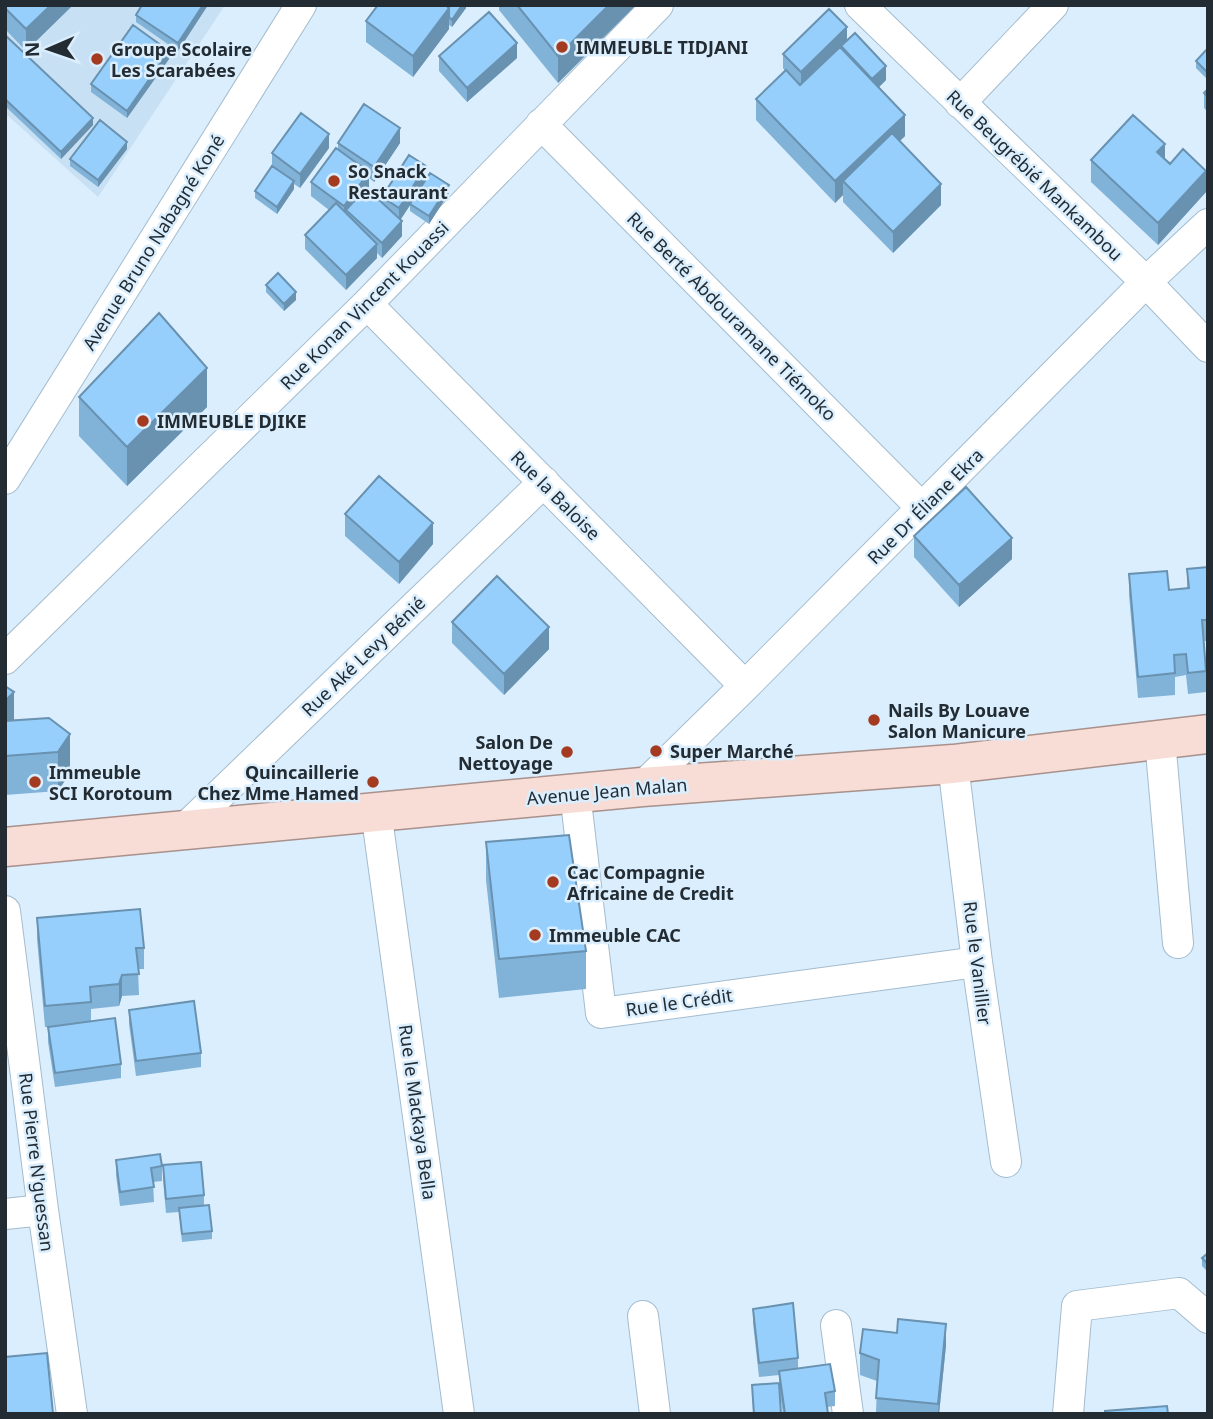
<svg xmlns="http://www.w3.org/2000/svg" width="1213" height="1419" font-family="'Noto Sans',sans-serif">
<style>
.built{fill:#c8e0f3}
.lines{fill:none;stroke-linecap:round;stroke-linejoin:round}
.minor-casing{stroke:#a4bcce;stroke-width:32}
.major-casing{stroke:#a9908b;stroke-width:41}
.minor{stroke:#fff;stroke-width:30}
.major{stroke:#f7ddd6;stroke-width:38}
.wall{fill:#81b2d8}
.shaded-wall{fill:#6991b0}
.building{fill:#96cffb;stroke:#6991b0;stroke-width:2}
.poi-dot{fill:#a43b20;stroke:#daeefd;stroke-width:2.5}
.labels{text-anchor:middle;dominant-baseline:central;stroke-width:5;stroke-linejoin:round;paint-order:stroke}
.poi-label{font-size:18px;font-weight:bold;fill:#232c33;stroke:#daeefd;text-anchor:start}
.street-label{font-size:18px;fill:#232c33;stroke:#daeefd}
</style>
<rect width="100%" height="100%" fill="#daeefd"/>
<path class="built" d="M5,5H225L98,197L5,113Z"/>
<g class="lines">
<defs>
<path id="minor" d="M860,5L1146,282L1208,347
M960,103L1053,5
M541,124L922,508
M367,304L745,686
M5,479L301,5
M5,659L367,304L658,5
M1160,740L1178,943
M953,764L977,962L1006,1162
M642,787L745,686L1146,282L1208,224
M575,793L601,1013L977,962
M376,811L459,1414
M182,831L544,482
M5,911L43,1210L72,1414
M5,1214L43,1210
M643,1316L655,1414
M836,1325L848,1414
M1068,1414L1077,1306L1179,1293L1208,1318"/>
<path id="major" d="M5,847L642,787L953,764L1208,734"/>
</defs>
<use href="#minor" class="minor-casing"/>
<use href="#major" class="major-casing"/>
<use href="#minor" class="minor"/>
<use href="#major" class="major"/>
</g>
<path class="wall" d="M5,5H73L26,51L5,29Z
M142,5H208L178,51L136,22V15Z
M466,5V8L452,27L449,25V29L413,77L366,42V21Z
M499,5H636L558,83L499,10Z
M5,35L93,125L61,159L5,106Z
M847,40L886,80L879,87L905,136L900,141L941,205L893,253L843,202V195L835,203L756,120V99L785,71L783,68V54Z
M1208,48V80L1196,68V61Z
M439,56L517,58L467,102L439,71Z
M169,59L127,118L91,92V84Z
M1208,89V112L1204,108V93Z
M338,143H400L374,182L369,178V187L367,189L382,203V197L426,179L449,193L429,224L410,211V205L400,220L402,236L382,258L377,253V258L346,290L305,249V235L329,210L311,196V182L338,150Z
M329,148L300,188L294,184V189L277,214L255,198V191L272,166V153Z
M127,149L98,187L70,166V159Z
M1165,158L1206,192L1158,245L1091,182V160Z
M266,285L296,300L284,311L266,292Z
M79,397L207,407L127,486L79,436Z
M345,514L433,544L399,584L345,536Z
M914,536L1012,559L959,607L914,557Z
M1208,567V641H1204L1206,671V692L1188,694L1186,675L1175,677V695L1138,698L1129,595V574L1169,590L1187,588V569Z
M452,622L549,649L504,695L452,643Z
M5,686L14,721L49,718L70,773L58,791L5,795Z
M486,842L586,951V989L499,998L486,880Z
M37,918L144,948V969H138L139,995L122,996L119,1006L91,1009V1021L121,1064V1078L55,1087L48,1042V1027H49H45L37,939Z
M129,1010L201,1053V1067L136,1076L129,1024Z
M116,1160L162,1166V1181L153,1182L154,1202L120,1206L116,1175Z
M163,1165L204,1195V1206L212,1231V1239L182,1242L179,1212L166,1213L163,1180Z
M1208,1253V1272L1202,1266V1258Z
M753,1309L798,1358V1369L835,1391V1406L827,1407L828,1414H783L779,1387L781,1414H753L752,1385L779,1384V1375L759,1377L753,1323Z
M946,1345L939,1414H876L877,1381L860,1375V1353Z"/>
<path class="shaded-wall" d="M51,5H73L26,51V29Z
M203,5H208L178,51V43Z
M462,5H466V8L452,27V20Z
M609,5H636L558,83V56Z
M449,8V29L413,77V56Z
M847,27V42L801,87V72Z
M517,43V58L467,102V88Z
M169,51V59L127,118V111Z
M886,66V80L872,94V79Z
M905,115V136L850,188L843,181V195L835,203V181Z
M93,118V125L61,159V152Z
M400,128V143L374,182V167Z
M329,134V148L300,188V174Z
M127,142V149L98,187V180Z
M1165,144V165L1157,152Z
M426,166V181L399,222V208Z
M1206,171V192L1158,245V223Z
M369,172V187L350,213L346,210V219L344,221V206Z
M294,181V189L277,214V207Z
M941,184V205L893,253V232Z
M449,185V193L429,224V216Z
M402,221V236L382,258V243Z
M377,244V258L346,290V275Z
M296,292V300L284,311V304Z
M207,368V407L127,486V447Z
M433,523V544L399,584V562Z
M1012,538V559L959,607V585Z
M549,627V649L504,695V674Z
M14,692V731L5,740V701Z
M70,734V773L58,791V752Z
M122,975V996L119,1006V984Z
M946,1324V1345L939,1414H938Z"/>
<path class="building" d="M5,5H51L26,29L5,8Z
M142,5H203L178,43L136,15Z
M378,5H445L449,8L413,56L366,21Z
M445,5H462L452,20L449,17V8Z
M517,5H609L558,56Z
M829,9L847,27L801,72L783,54Z
M489,12L517,43L467,88L439,56Z
M133,25L169,51L127,111L91,84Z
M855,33L886,66L872,79L841,46Z
M5,35L93,118L61,152L5,99Z
M840,47L905,115L835,181L756,99L786,70L800,85Z
M1208,48V73L1196,61Z
M1208,89V97L1204,93Z
M364,104L400,128L374,167L338,143Z
M301,113L329,134L300,174L272,153Z
M1133,115L1165,144L1157,152L1170,164L1183,149L1206,171L1158,223L1091,160Z
M100,120L127,142L98,180L70,159Z
M892,133L941,184L893,232L843,181Z
M336,148L369,172L344,206L311,182Z
M409,155L426,166L399,208L382,197Z
M272,166L294,181L277,207L255,191Z
M430,173L449,185L429,216L410,204Z
M366,188L402,221L382,243L346,210Z
M336,203L377,244L346,275L305,235Z
M278,273L296,292L284,304L266,285Z
M159,313L207,368L127,447L79,397Z
M379,476L433,523L399,562L345,514Z
M966,487L1012,538L959,585L914,536Z
M1208,567V620H1202L1206,671L1188,673L1186,654L1174,655L1175,673L1138,677L1129,574L1167,571L1169,590L1189,588L1187,569Z
M497,576L549,627L504,674L452,622Z
M5,686L14,692L5,701Z
M49,718L70,734L58,752L5,756V721Z
M569,835L586,951L499,959L486,842Z
M140,909L144,948H136L139,974L122,975L119,984L90,987L91,1002L45,1006L37,918Z
M194,1001L201,1053L136,1061L129,1010Z
M115,1018L121,1064L55,1073L48,1027Z
M160,1154L162,1166L151,1168L154,1187L120,1192L116,1160Z
M201,1162L204,1195L166,1199L163,1165Z
M209,1205L212,1231L182,1234L179,1208Z
M1208,1253V1264L1202,1258Z
M793,1303L798,1358L759,1363L753,1309Z
M898,1319L946,1324L938,1404L876,1398L879,1360L860,1353L863,1329L897,1333Z
M47,1353L53,1414H5V1357Z
M830,1364L835,1391L825,1393L828,1414H785L779,1371Z
M779,1383L781,1414H754L752,1385Z
M1167,1406L1168,1414H1105V1411Z"/>
<g class="poi-dot">
<circle cx="562" cy="47" r="7"/>
<circle cx="97" cy="59" r="7"/>
<circle cx="334" cy="181" r="7"/>
<circle cx="143" cy="421" r="7"/>
<circle cx="874" cy="720" r="7"/>
<circle cx="656" cy="751" r="7"/>
<circle cx="567" cy="752" r="7"/>
<circle cx="35" cy="782" r="7"/>
<circle cx="373" cy="782" r="7"/>
<circle cx="553" cy="882" r="7"/>
<circle cx="535" cy="935" r="7"/>
</g>
<g class="labels">
<g class="poi-label">
<text x="576" y="47">IMMEUBLE TIDJANI</text>
<text x="111" y="49">Groupe Scolaire<tspan x="111" dy="21">Les Scarabées</tspan></text>
<text x="348" y="171">So Snack<tspan x="348" dy="21">Restaurant</tspan></text>
<text x="157" y="421">IMMEUBLE DJIKE</text>
<text x="888" y="710">Nails By Louave<tspan x="888" dy="21">Salon Manicure</tspan></text>
<text x="553" y="742" text-anchor="end">Salon De<tspan x="553" dy="21">Nettoyage</tspan></text>
<text x="670" y="751">Super Marché</text>
<text x="49" y="772">Immeuble<tspan x="49" dy="21">SCI Korotoum</tspan></text>
<text x="359" y="772" text-anchor="end">Quincaillerie<tspan x="359" dy="21">Chez Mme Hamed</tspan></text>
<text x="567" y="872">Cac Compagnie<tspan x="567" dy="21">Africaine de Credit</tspan></text>
<text x="549" y="935">Immeuble CAC</text>
</g>
<g class="street-label">
<text transform="translate(1035 175) rotate(44)">Rue Beugrébié Mankambou</text>
<text transform="translate(153 242) rotate(-58)">Avenue Bruno Nabagné Koné</text>
<text transform="translate(364 305) rotate(-45)">Rue Konan Vincent Kouassi</text>
<text transform="translate(732 316) rotate(45)">Rue Berté Abdouramane Tiémoko</text>
<text transform="translate(556 495) rotate(45)">Rue la Baloise</text>
<text transform="translate(925 506) rotate(-45)">Rue Dr Éliane Ekra</text>
<text transform="translate(363 656) rotate(-44)">Rue Aké Levy Bénié</text>
<text transform="translate(607 791) rotate(-5)">Avenue Jean Malan</text>
<text transform="translate(978 963) rotate(83)">Rue le Vanillier</text>
<text transform="translate(679 1002) rotate(-8)">Rue le Crédit</text>
<text transform="translate(418 1112) rotate(82)">Rue le Mackaya Bella</text>
<text transform="translate(37 1162) rotate(83)">Rue Pierre N'guessan</text>
</g>
</g>
<rect width="1213" height="1419" fill="none" stroke="#232c33" stroke-width="14"/>
<g transform="translate(49 49) rotate(268)" stroke="#daeefd" stroke-width="5" paint-order="stroke">
<path d="M0-5L12 26L0 18L-12 26Z" fill="#232c33"/>
<text y="-10" font-size="19" font-weight="bold" text-anchor="middle" fill="#232c33">N</text>
</g>
</svg>
